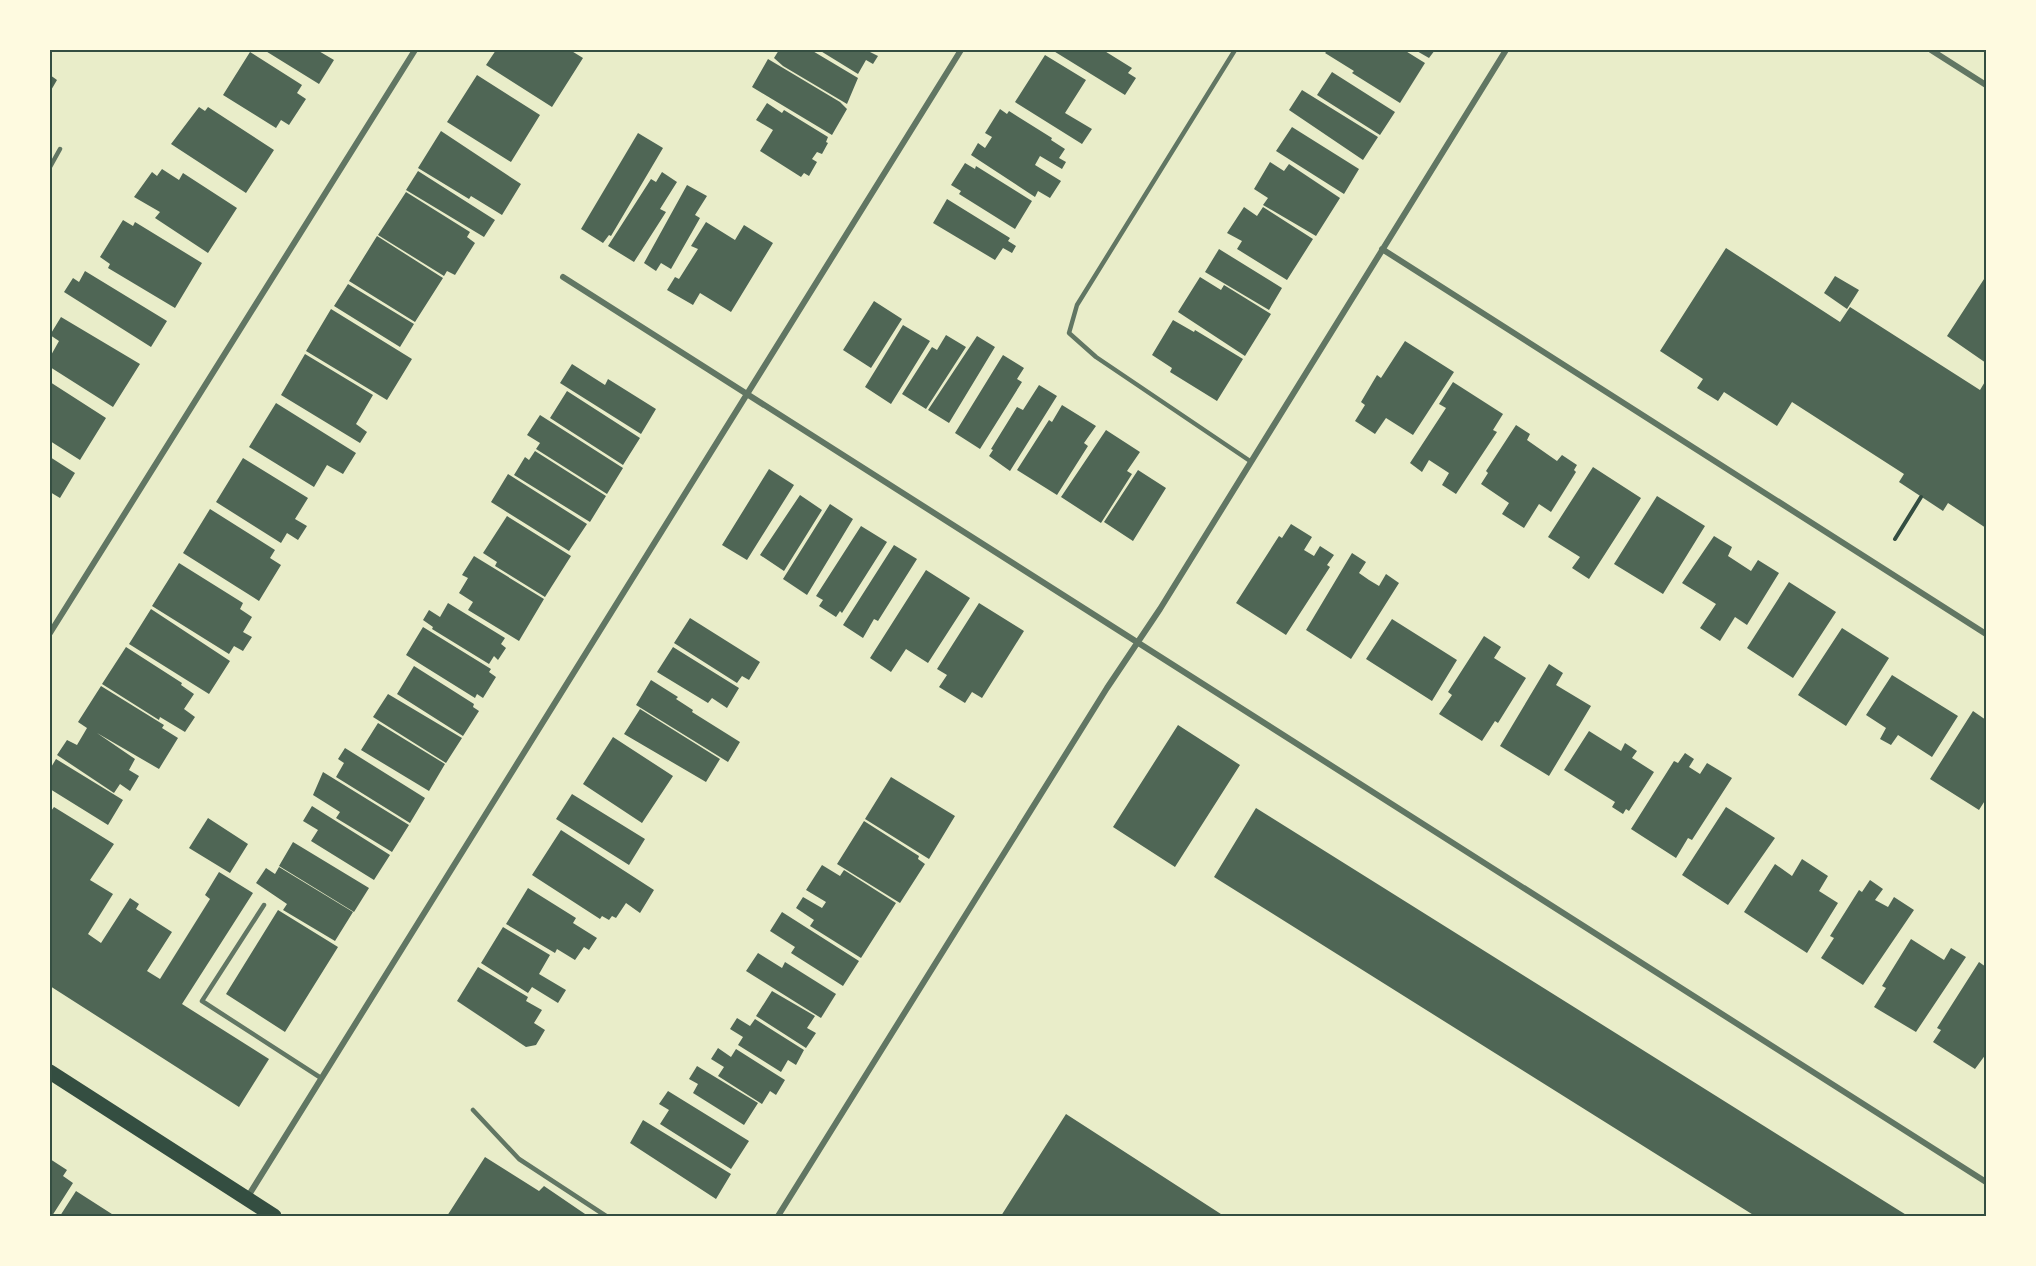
<svg xmlns="http://www.w3.org/2000/svg" width="2036" height="1266" font-family="'Source Sans 3',sans-serif">
<style>
.building{fill:#4f6655}
.lines{fill:none;stroke-linecap:round;stroke-linejoin:round}
.path{stroke:#344e41;stroke-width:4}
.service{stroke:#617663;stroke-width:4.5}
.minor{stroke:#617663;stroke-width:6}
.primary{stroke:#344e41;stroke-width:15}
.neatline{fill:none;stroke:#344e41;stroke-width:2}
</style>
<rect width="100%" height="100%" fill="#e9edc9"/>
<path class="building" d="M264,50H317L334,60L319,84Z
M496,50H570L583,58L552,107L486,65Z
M779,50H811L858,78L847,104L783,66L774,58Z
M819,50H872L870,52L878,56L873,64L866,60L858,74Z
M1052,50H1103L1132,68L1128,73L1136,78L1125,95Z
M1328,50H1404L1425,63L1400,103L1352,73L1354,71L1325,53Z
M1415,50H1435L1429,58Z
M250,52L302,85L297,93L306,99L289,125L281,120L276,128L223,95Z
M1045,55L1086,80L1065,113L1092,129L1082,144L1015,102Z
M768,59L840,102L847,109L832,135L752,87Z
M1332,72L1395,112L1380,135L1317,95Z
M50,75L57,80L50,92Z
M477,75L540,115L511,162L447,122Z
M1302,90L1378,137L1363,160L1289,110Z
M767,103L782,113L784,110L828,137L826,142L828,143L822,154L817,152L812,159L817,162L809,176L804,173L801,177L760,151L773,130L756,120Z
M199,107L205,111L208,107L274,150L246,193L171,144Z
M1000,109L1007,114L1009,111L1052,138L1051,140L1065,149L1059,158L1066,162L1062,169L1040,156L1035,165L1061,181L1050,198L1038,191L1035,197L971,155L978,143L985,148L992,137L985,133Z
M1292,127L1359,169L1344,194L1276,151Z
M441,131L521,184L502,215L471,196L469,199L418,168Z
M638,133L663,148L611,236L609,235L603,243L581,229Z
M1270,162L1284,171L1289,164L1340,198L1316,236L1263,205L1268,198L1254,189Z
M965,163L975,169L976,166L1032,201L1015,229L959,194L961,191L951,185Z
M162,169L179,180L183,173L237,208L208,253L155,218L160,212L134,197L152,172L157,176Z
M418,171L495,220L484,237L406,190Z
M662,172L677,182L660,209L666,212L634,262L608,246L651,179L656,182Z
M687,185L707,196L695,215L700,218L671,269L661,263L656,271L644,263Z
M406,192L470,232L467,237L475,243L455,275L447,271L444,276L378,235Z
M947,199L1010,238L1008,241L1016,246L1012,253L1003,248L995,260L933,223Z
M1244,207L1257,216L1263,207L1313,239L1287,280L1237,249L1242,241L1227,233Z
M123,220L133,226L135,222L202,263L175,308L108,268L110,264L100,257Z
M706,222L735,240L744,225L773,243L731,312L700,293L693,305L667,290L675,277L679,279L698,249L691,246Z
M377,236L443,278L415,322L349,281Z
M1726,248L1840,322L1850,307L1980,390L1986,380V528L1948,503L1943,511L1899,482L1904,474L1792,402L1777,426L1724,392L1718,401L1697,388L1703,379L1660,351Z
M1219,249L1282,288L1269,310L1205,272Z
M85,271L167,321L151,347L64,292L73,278L79,282Z
M1835,276L1859,290L1847,309L1824,293Z
M1986,276V363L1947,336Z
M1200,277L1221,290L1224,285L1271,314L1245,356L1178,312Z
M348,284L414,324L400,347L334,306Z
M874,301L902,319L871,368L843,350Z
M331,309L412,359L387,400L306,351Z
M61,317L140,364L113,407L50,367V357L59,341L50,335Z
M1173,320L1194,332L1195,330L1243,359L1217,401L1170,372L1172,368L1152,355Z
M903,325L930,341L891,404L865,387Z
M946,335L966,347L926,409L902,394L932,347L937,350Z
M977,336L995,347L949,423L928,410Z
M1405,341L1454,372L1413,435L1386,418L1375,434L1355,421L1365,405L1361,402L1377,375L1381,378Z
M305,354L373,395L356,424L367,432L360,443L281,395Z
M1003,355L1024,368L1017,379L1022,382L980,449L955,433Z
M572,364L605,385L608,379L656,409L641,434L560,383Z
M50,382L106,418L80,460L50,441Z
M1453,382L1503,414L1493,430L1497,432L1456,494L1442,485L1449,473L1429,460L1422,472L1410,463L1446,408L1439,404Z
M1039,385L1057,396L1010,471L989,456L993,450L991,449L1017,407L1023,410Z
M567,391L640,438L623,465L550,418Z
M276,403L356,453L343,474L327,465L314,487L249,447Z
M1062,405L1096,426L1084,443L1088,446L1057,495L1017,470L1049,420L1052,422Z
M540,415L623,468L607,494L536,449L540,443L527,435Z
M1516,425L1530,434L1527,440L1557,461L1562,455L1577,465L1574,470L1576,472L1551,512L1539,504L1524,528L1502,514L1509,503L1481,484L1488,473L1486,471Z
M1106,430L1140,452L1127,471L1132,474L1101,523L1061,497Z
M535,451L606,496L590,522L514,475L525,457L529,460Z
M50,457L75,473L60,498L50,492Z
M243,458L308,498L295,519L307,526L298,540L287,533L281,543L216,502Z
M1593,467L1641,498L1589,579L1572,568L1580,557L1548,537Z
M769,469L794,485L747,560L722,545Z
M1138,470L1166,488L1133,541L1104,522Z
M508,474L587,524L569,551L491,502Z
M800,495L822,510L784,571L760,555Z
M1657,496L1705,526L1663,594L1614,564Z
M830,504L853,519L807,595L783,579Z
M210,509L275,550L270,558L281,565L259,601L183,553Z
M507,516L571,556L545,597L495,566L497,562L483,553Z
M1291,524L1312,537L1304,550L1314,556L1320,546L1334,555L1327,565L1330,567L1286,635L1236,603L1279,536L1282,538Z
M861,526L887,542L842,613L840,611L836,617L819,606L823,600L816,596Z
M1714,536L1732,547L1728,556L1751,571L1758,560L1779,573L1747,625L1735,617L1720,641L1700,628L1716,604L1682,583Z
M894,545L917,559L878,621L874,619L863,638L843,625Z
M1352,553L1366,562L1359,573L1369,580L1379,586L1386,574L1399,583L1351,659L1306,630Z
M474,556L544,599L519,641L468,610L473,602L459,593L468,578L462,575Z
M179,563L243,603L240,609L252,617L243,632L252,637L243,651L234,646L229,654L152,606Z
M926,570L970,598L928,663L906,649L891,672L870,658Z
M1789,582L1836,612L1793,678L1747,648Z
M448,603L505,638L501,644L506,648L498,660L494,656L489,664L432,629L433,627L423,620L429,610L440,617Z
M979,603L1024,631L982,698L972,692L965,703L939,687L947,675L937,669Z
M151,609L230,661L209,694L129,644Z
M690,618L760,662L749,680L742,676L737,683L674,643Z
M1392,619L1457,660L1432,701L1366,659Z
M423,627L491,669L489,672L496,677L483,698L477,694L475,698L406,655Z
M1842,628L1889,658L1846,726L1798,695Z
M1484,636L1501,647L1494,658L1526,678L1498,723L1495,721L1482,741L1439,714L1452,695L1448,692Z
M126,647L182,683L181,685L194,694L184,709L195,717L185,732L160,717L159,720L102,684Z
M673,647L739,688L727,708L712,698L708,703L657,672Z
M1549,664L1563,673L1556,685L1591,706L1549,776L1500,746Z
M414,666L474,704L473,707L479,711L463,736L397,694Z
M1892,675L1958,716L1932,757L1898,735L1891,745L1880,739L1886,728L1866,715Z
M651,680L678,697L676,699L693,710L692,712L740,742L728,762L636,705Z
M101,686L164,725L162,728L178,738L159,769L97,733L135,759L129,770L139,776L130,791L120,784L114,793L57,755L67,740L77,745L87,728L78,722Z
M388,694L462,738L446,763L373,717Z
M640,709L720,759L706,782L624,734Z
M1973,711L1986,720V799L1979,810L1930,779Z
M378,723L445,764L429,791L361,750Z
M1178,725L1240,765L1175,867L1113,827Z
M1589,731L1621,751L1625,743L1637,751L1632,758L1654,772L1629,811L1626,809L1623,814L1612,807L1615,802L1564,770Z
M613,737L673,776L642,823L583,784Z
M345,748L425,798L410,823L336,777L344,763L338,759Z
M1685,753L1694,759L1689,767L1700,774L1707,763L1732,778L1692,840L1688,838L1676,858L1631,829L1674,761L1678,763Z
M56,759L123,800L108,825L50,789V769Z
M323,772L409,825L392,852L336,818L340,812L313,795Z
M891,777L955,816L929,859L865,819Z
M572,794L645,839L629,865L556,819Z
M312,806L390,855L374,880L311,841L318,830L303,821Z
M54,807L114,844L90,880L113,894L88,934L101,943L130,898L139,904L136,909L172,932L147,971L160,979L210,899L205,895L219,872L253,893L182,1004L269,1059L239,1107L50,986V810L51,811Z
M1726,807L1775,838L1728,905L1682,875Z
M1256,808L1908,1216H1755L1214,877Z
M208,818L248,844L230,873L189,848Z
M864,821L919,856L918,859L925,864L900,903L837,864Z
M561,830L654,890L640,913L626,903L616,918L612,916L609,920L602,916L600,919L532,875Z
M293,842L369,888L354,912L279,866Z
M1802,859L1828,876L1819,891L1838,903L1807,953L1744,912L1775,864L1792,876Z
M822,865L840,876L844,870L896,903L861,958L810,926L814,920L796,908L803,897L822,908L826,902L806,890Z
M279,867L353,912L335,941L283,910L287,904L256,883L266,868L275,874Z
M1870,880L1883,889L1875,900L1888,907L1894,897L1914,910L1863,985L1821,958L1834,938L1830,936L1859,890L1862,892Z
M528,888L576,918L573,923L597,938L589,950L584,947L575,960L557,949L555,953L506,924Z
M278,910L338,947L285,1032L226,994Z
M782,912L859,961L843,986L791,953L795,947L770,931Z
M503,927L550,955L539,974L566,990L558,1003L532,987L528,993L481,963Z
M1911,939L1944,960L1951,948L1966,957L1916,1032L1874,1007L1886,988L1882,986Z
M758,953L782,968L785,962L836,994L821,1018L746,971Z
M1979,962L1986,967V1054L1975,1069L1933,1042L1941,1030L1937,1028Z
M478,967L528,997L526,1001L542,1010L534,1023L545,1030L536,1045L526,1047L457,1001Z
M772,991L815,1016L807,1028L816,1033L806,1048L756,1016Z
M737,1018L750,1026L755,1019L804,1050L796,1065L788,1060L781,1072L738,1045L743,1037L730,1029Z
M718,1048L731,1057L736,1049L785,1080L776,1095L770,1091L762,1104L718,1076L724,1067L711,1059Z
M697,1066L758,1103L744,1125L693,1093L698,1084L689,1079Z
M668,1091L749,1141L731,1169L660,1124L669,1110L659,1104Z
M1066,1114L1224,1216H1001Z
M643,1120L731,1174L716,1199L630,1143Z
M485,1157L539,1191L544,1186L588,1216H447Z
M50,1159L67,1170L63,1176L73,1183L52,1216H50Z
M76,1191L115,1216H60Z"/>
<g class="lines">
<path class="path" d="M1895,539L1921,497"/>
<path class="service" d="M1235,50L1077,305L1069,333L1096,357L1250,461
M50,167L60,149
M264,905L202,1001L321,1078
M473,1110L519,1159L606,1216"/>
<path class="minor" d="M1931,50L1986,85
M1382,249L1986,634
M563,277L1986,1182
M50,633L415,50
M247,1198L961,50
M778,1216L1107,688L1160,609L1506,50"/>
<path class="primary" d="M50,1072L274,1216"/>
</g>
<rect width="2036" height="1266" fill="none" stroke="#fefae0" stroke-width="102"/>
<rect x="51" y="51" width="1934" height="1164" class="neatline"/>
</svg>
